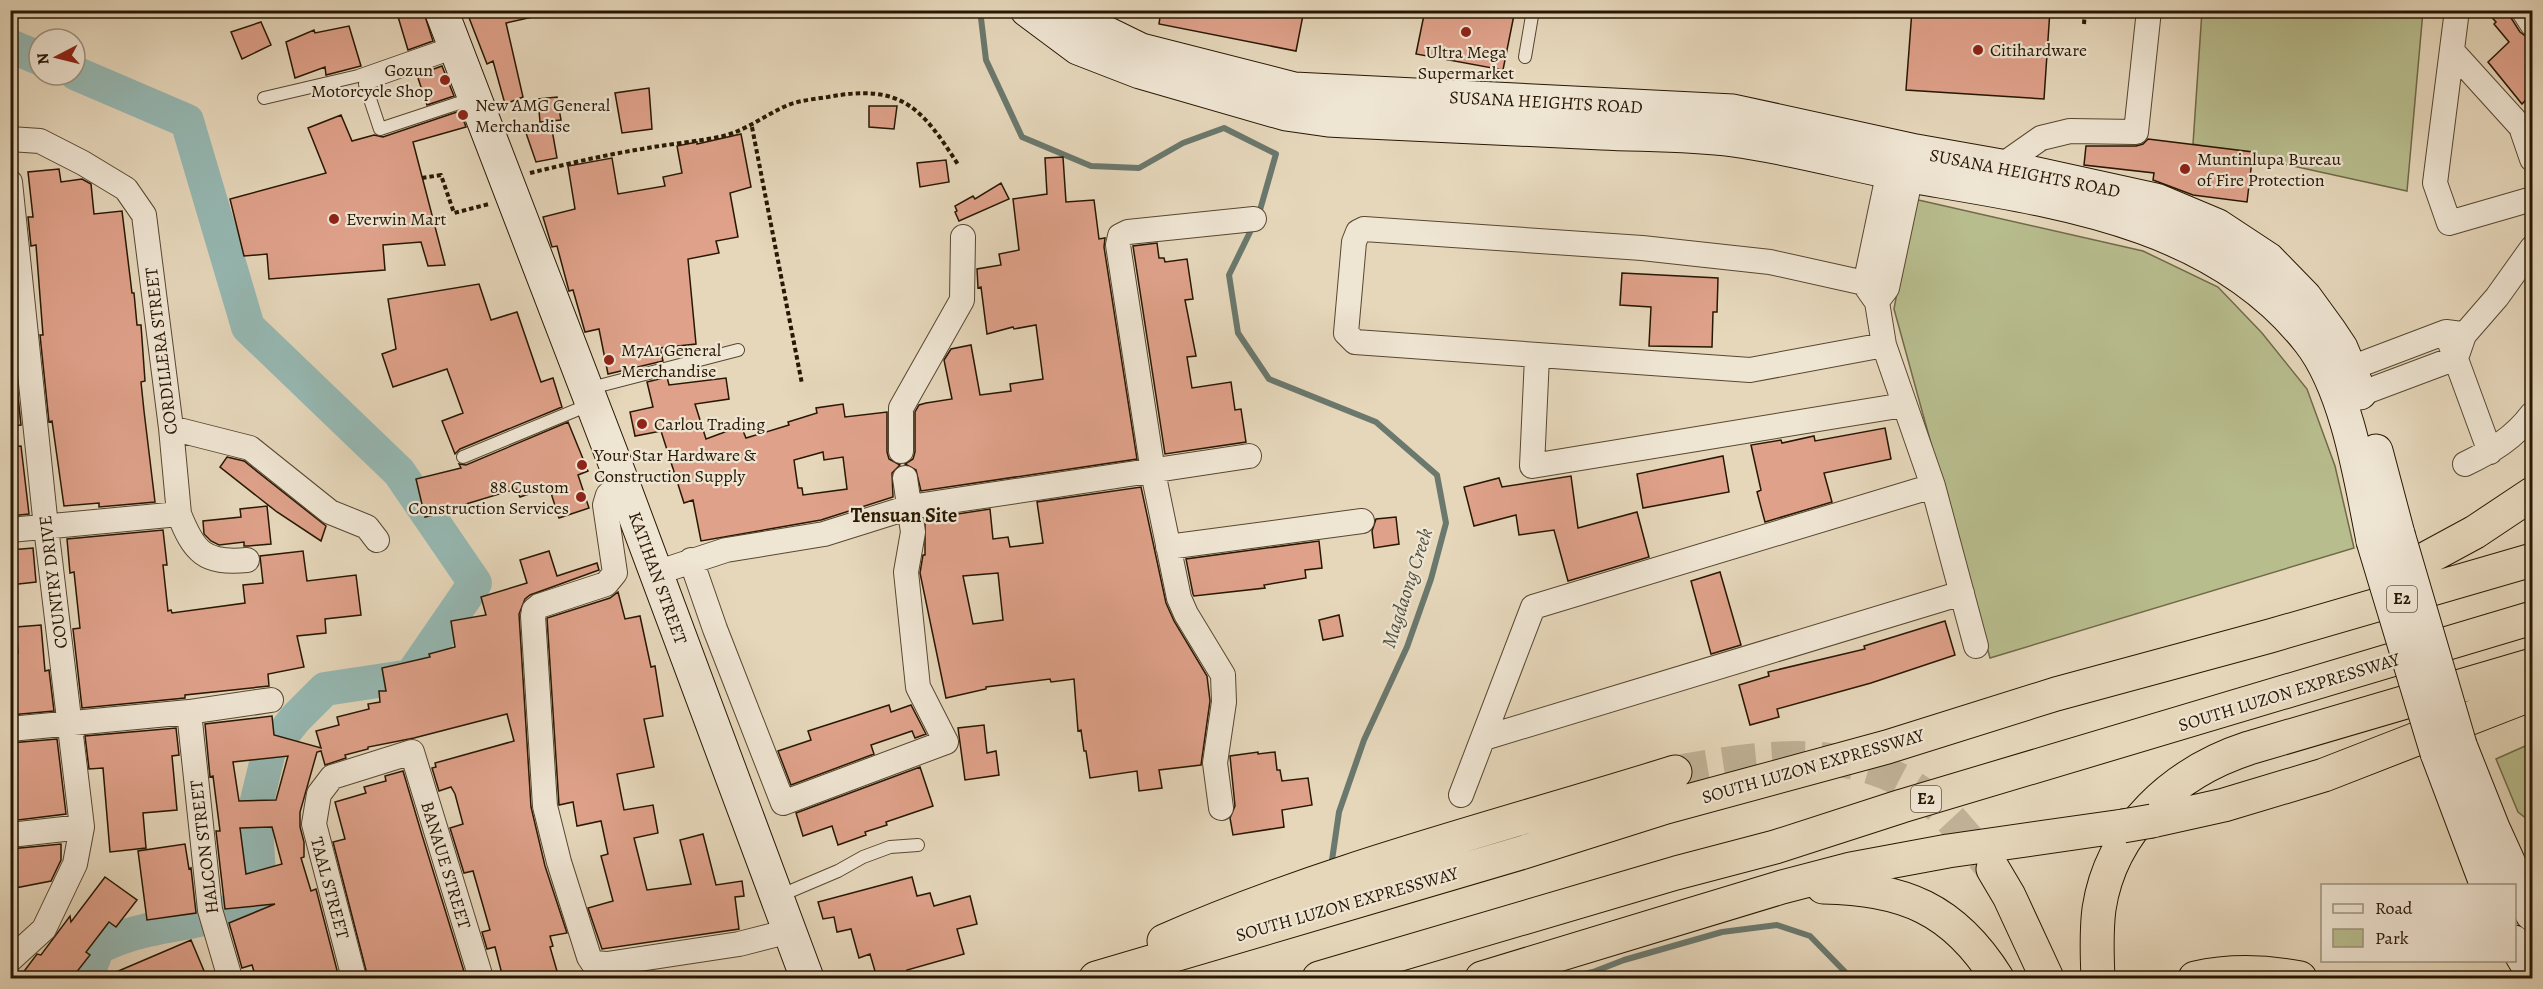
<svg xmlns="http://www.w3.org/2000/svg" width="2543" height="989" font-family="Alegreya,serif">
<style>
.green{fill:#b8bd8e;stroke:#706a48;stroke-width:1.5}
.lines{fill:none;stroke-linecap:round;stroke-linejoin:round}
.stream{stroke:#6a786d;stroke-width:6}
.river{stroke:#96b9b4;stroke-width:34}
.building{fill:#dfa18a;stroke:#271702;stroke-width:1.5;fill-rule:evenodd}
.highway-tunnel{stroke:#c0b196;stroke-width:33;stroke-dasharray:33 16;stroke-linecap:butt}
.lane-casing{stroke:#574730;stroke-width:14}
.street-casing{stroke:#574730;stroke-width:26}
.secondary-casing{stroke:#271702;stroke-width:35}
.highway-casing{stroke:#271702;stroke-width:35}
.path{stroke:#271702;stroke-width:4;stroke-dasharray:4.5 3;stroke-linecap:butt}
.lane{stroke:#efe5d3;stroke-width:12}
.street{stroke:#efe5d3;stroke-width:24}
.secondary{stroke:#efe5d3;stroke-width:33}
.highway{stroke:#e6d7bb;stroke-width:33}
.secondary-bridge-casing{stroke:#271702;stroke-width:35;stroke-linecap:butt}
.highway-bridge-casing{stroke:#271702;stroke-width:35;stroke-linecap:butt}
.secondary-bridge{stroke:#efe5d3;stroke-width:33}
.highway-bridge{stroke:#e6d7bb;stroke-width:33}
.poi-dot{fill:#8f2418;stroke:#efe5d3;stroke-width:2}
.labels{text-anchor:middle;dominant-baseline:central;stroke-width:4.5;stroke-linejoin:round;paint-order:stroke}
.shield{fill:#efe5d3;stroke:#635541;stroke-width:1.5}
.shield-label{font-size:16px;font-weight:bold;fill:#271702}
.poi-label{font-size:18px;fill:#271702;stroke:#efe5d3;text-anchor:start}
.street-label{font-size:18px;fill:#271702;stroke:#efe5d3}
.neighbourhood-label{font-size:20px;font-weight:bold;fill:#271702;stroke:#efe5d3}
.water-label{font-size:20px;font-style:italic;fill:#4e5040;stroke:#efe5d3}
</style>
<rect width="100%" height="100%" fill="#e6d7bb"/>
<filter id="stains"><feTurbulence type="fractalNoise" baseFrequency=".00333" numOctaves="4"/><feColorMatrix values="0 0 0 0 .2 0 0 0 0 .09 0 0 0 0 .02 0 0 0 .5 -.17"/></filter>
<radialGradient id="worn" r=".72"><stop offset=".6" stop-color="#630" stop-opacity="0"/><stop offset="1" stop-color="#630" stop-opacity=".3"/></radialGradient>
<path class="green" d="M2202,11H2423L2407,191L2193,144Z
M1914,199L2143,251L2218,287L2262,333L2307,389L2335,466L2354,548L1990,658L1894,309Z
M2532,743V823L2518,812L2496,759Z"/>
<g class="lines">
<path class="stream" d="M980,10L986,60L1022,137L1091,166L1139,168L1183,143L1224,128L1276,154L1258,217
M1253,226L1229,275L1238,333L1269,379L1376,422L1437,475L1446,523L1431,579L1407,647L1364,740L1339,812L1331,867
M1564,978L1593,972L1624,960L1722,932L1777,925L1810,936L1851,978"/>
<path class="river" d="M10,46L39,58
M75,73L187,121L248,327L399,472L475,583L411,676L325,689L296,718L269,751L255,809L260,893C225,924 172,921 129,935C118,938 108,943 98,947L86,978"/>
</g>
<path class="building" d="M396,10H423L433,41L408,50Z
M466,10H533V17L506,23L523,97L505,104L493,61L487,64Z
M1161,10H1304L1296,51L1159,24Z
M1425,10H1515L1503,70L1416,54Z
M1912,10H2050L2044,99L1906,90Z
M2485,10H2506L2520,32L2532,41V93L2522,104L2488,62L2509,42L2494,24L2496,22Z
M261,22L271,45L242,59L231,32Z
M349,26L361,66L326,75L325,67L295,78L286,42L314,30L315,33Z
M442,66L454,96L427,105L417,75Z
M649,88L652,129L622,133L615,93Z
M557,97L561,120L540,122L538,99Z
M869,106H897L894,129L869,127Z
M460,111L466,127L413,142L445,265L428,266L421,242L383,245L385,270L269,279L267,254L244,256L230,199L326,173L308,128L341,115L352,141L374,135L383,137Z
M551,124L557,158L536,162L526,133Z
M741,134L751,187L730,193L738,237L716,241L719,253L688,259L696,344L660,348L663,361L608,374L599,329L585,332L573,290L569,291L557,246L552,247L543,217L575,209L568,166L612,158L618,194L665,186L663,177L682,173L677,146L697,142V144Z
M2148,139L2253,152L2247,202L2193,195L2153,180L2154,173L2084,165L2086,146H2136L2143,144Z
M1063,157L1066,202L1094,200L1099,239L1105,238L1104,247L1137,459L921,491L916,470L905,464L913,459L915,452V412L919,405L926,403L952,399L944,360L951,349L971,345L980,395L1011,391L1010,384L1043,379L1036,325L1014,329L1013,327L987,334L981,287L978,288L977,269L1001,265L999,254L1019,250L1013,199L1047,194L1045,158Z
M946,160L949,182L920,187L917,163Z
M59,169L61,182L82,179L91,184L94,214L122,211L132,293H134L137,325H141L145,381L141,382L144,411L155,502L99,507V503L64,506L52,421L49,422L40,335H43L36,245L31,246L28,217H33L28,172Z
M1001,183L1009,199L959,221L955,212L957,211L955,206L973,196L975,199Z
M1157,243L1159,258H1164L1165,262L1187,259L1193,299L1185,300L1196,356L1187,357L1192,388L1231,382L1235,410L1241,409L1246,442L1165,454L1133,246Z
M1622,273L1718,278L1717,312H1713L1712,347L1649,346L1651,307L1620,305Z
M479,284L491,320L517,312L541,382L553,378L562,407L460,449L455,454L442,421L463,413L447,369L393,387L382,354L396,349L388,299Z
M15,367L21,425L10,426V368Z
M667,377L669,385L726,378L729,399L695,404L706,439L741,426L746,438L789,425L788,422L817,413L816,408L843,404L845,417L887,412V452L889,459L900,465L892,473L893,497L821,520L701,541L693,500L684,503L661,431L635,436L630,412L653,407L647,382ZM823,452L824,460L843,457L847,489L803,495L802,488H798L794,460Z
M568,422L588,471L578,475L589,508L559,518L549,487L520,497L516,489L466,504L467,507L425,517L416,479L461,468L459,464L466,465Z
M1885,428L1891,459L1824,473L1832,502L1765,522L1757,492L1761,490L1751,445L1781,440L1782,443L1814,436L1815,441Z
M21,446L29,514L10,516V447Z
M1723,456L1729,492L1643,508L1637,474Z
M227,457L244,461L326,526L321,541L277,512L220,467Z
M1571,476L1578,528L1637,512L1649,557L1568,581L1554,530L1519,535L1516,515L1474,526L1464,487L1499,478L1502,487Z
M1141,487L1166,603L1174,621L1207,676L1210,701L1201,765L1159,770L1162,788L1139,791L1137,771L1090,778L1086,751H1084L1081,730L1078,731L1074,679L1051,682L1050,679L986,687V689L946,698L920,573L923,555H925V519L990,509L993,539L1008,537L1010,547L1043,543L1037,502ZM998,573L1003,620L973,624L963,576Z
M267,506L271,544L249,546H244V542L219,545L211,541L204,534L203,521L241,517L240,509Z
M1396,517L1399,544L1374,548L1372,531L1376,519Z
M163,530L167,565H163L168,611L171,610L172,613L245,603L243,585L263,583L260,556L303,551L307,581L356,575L361,615L325,619L326,633L297,636L304,667L268,674L269,686L185,695V698L82,708L73,629L80,628L74,572L70,573L67,539Z
M1319,541L1322,568L1305,570L1306,578L1264,585L1265,588L1194,596L1193,594L1186,559Z
M33,548L36,582L10,585V550Z
M549,551L557,576L597,563L599,570L530,595L525,599L519,614L531,807L545,866L567,933L550,936L553,946L550,947L559,978H503L495,947L487,949L482,932L490,930L473,871L464,873L450,828L463,824L455,794L451,787L439,791L432,768L436,767L435,763L514,741L507,714L414,738L368,747V749L345,755L346,758L325,765L321,751L317,752L300,812V827L304,842V857L301,858L311,891L316,889L339,978H256L252,965L242,968L229,923L275,904L225,909L216,831H220L213,776L210,777L205,724L272,716L274,735L321,748L316,731L339,725L337,717L369,709L368,704L380,702L379,691H386L382,668L430,657L429,654L455,647L451,621L486,615L481,597L527,583L520,560ZM288,756L276,800L239,801L233,762ZM272,827L282,864L246,874L240,828Z
M1720,572L1741,645L1711,654L1691,581Z
M618,592L625,619L640,616L651,667L655,666L663,716L644,719L654,767L617,774L624,810L653,805L658,833L634,838L647,890L691,884L680,840L703,834L716,885L742,881L744,896L735,897L739,929L602,949L588,908L613,901L601,856L608,854L601,821L577,826L573,802L559,805L547,618L610,598Z
M1339,615L1343,636L1323,640L1319,620Z
M1945,621L1955,655L1871,683L1777,709L1779,717L1750,725L1739,685L1769,676L1768,672L1865,649L1864,646Z
M41,625L45,671L49,670L54,711L10,715V653H18L16,627Z
M889,705L891,712L911,705L926,734L915,738L912,731L871,745L874,754L791,785L778,751L811,740L808,731Z
M984,725L987,753L996,751L999,775L965,780L958,728Z
M176,728L179,755L172,756L177,810L143,813L146,848L110,852L103,768L89,769L85,736Z
M57,739L66,814L10,821V743Z
M1258,752V754L1275,752L1277,770H1280L1282,781L1308,778L1312,805L1282,810L1284,827L1233,835L1230,818L1235,806L1230,756Z
M920,767L933,806L886,822L887,825L865,832L866,835L838,845L832,826L803,836L796,813Z
M403,771L422,835L466,978H368L333,842L345,839L335,802L366,793L364,787L386,781L385,776Z
M61,844V860L51,881L10,889V849Z
M185,844L189,869L191,868L196,913L147,920L138,851Z
M105,877L137,900L116,927L109,922L86,952L90,955L72,978H19L37,954L41,955L70,916L71,922Z
M912,877L917,896L930,893L934,906L970,896L977,924L957,929L964,954L907,970V973L877,978L870,954L859,958L851,929L837,932L834,917L823,919L818,902Z
M191,940L207,978H102Z"/>
<g class="lines">
<path class="highway-tunnel" d="M1675,772C1756,757 1854,741 1924,795C1950,814 1969,841 1990,866"/>
<defs>
<path id="lane" d="M456,52L365,84L380,129L474,98
M1525,57L1533,10
M264,98L358,76L452,43
M587,389L738,350
M463,457L591,404
M779,896L838,871L863,857L890,847L918,845"/>
<path id="street" d="M2457,10L2435,183L2449,223L2532,199
M2523,10L2532,24
M2453,52L2521,127L2532,159
M10,139L40,141L83,163L126,189L144,215L171,428L179,514L10,530
M1892,156L1865,285L1877,302L1884,345L1933,486L1976,646
M2001,166L2041,138L2070,131L2136,132L2149,10
M10,182L46,527L82,827L75,864L44,929L10,960
M1878,300L1887,288L1914,161
M2446,332L2490,452
M1884,345L1750,370L1355,342L1346,333L1354,242L1358,232L1364,229L1642,248L1770,262L1887,288
M1537,357L1532,466L1904,405
M2351,368L2446,332L2462,334
M2360,394L2456,358L2464,335L2497,297L2532,248
M171,428L250,448L330,512L367,527L377,540
M901,451V408L962,300L963,237
M2465,464C2492,451 2514,438 2532,414
M623,484L608,495L605,505L615,573L606,584L539,606L534,610L533,616L545,806L559,862L589,957L593,963L607,964L739,944L790,931
M179,514C194,552 204,564 247,560
M1168,547L1362,521
M691,560L715,629L783,803L946,742L918,687L906,572L913,532L905,478
M656,573L726,550L824,534L910,507L1249,456
M189,712L210,910L230,978
M10,729L189,712L271,700
M1484,738L1962,593
M1461,795L1533,607L1933,486
M1221,808L1215,763L1224,702L1223,675L1186,614L1179,598L1153,472L1118,245L1120,236L1128,232L1254,219
M10,835L82,827
M354,978L314,824L319,794L332,777L412,752L481,978"/>
<path id="secondary" d="M441,10L623,484L807,978
M1027,10L1078,48L1140,72L1286,114L1328,120C1419,125 1510,129 1602,133C1645,135 1690,134 1733,140C1794,148 1855,166 1916,177C2056,201 2215,221 2309,341C2347,389 2361,481 2373,541
M1074,10L1098,29L1141,50L1294,89L1733,111L1916,151L2001,166L2156,200L2218,226L2268,259L2305,297L2329,330L2341,348L2360,393
M2376,451L2398,534
M2460,745L2493,828L2532,914
M2437,753L2487,886
M2514,942L2532,973"/>
<path id="highway" d="M2388,587L2427,558L2475,532L2532,494
M2152,821L2224,805L2324,775L2532,694
M1993,869L2009,896L2047,978
M1823,887C1903,888 1954,909 1997,978
M1164,941C1327,869 1506,825 1675,772
M1096,978L1524,852L1666,807L1887,747L2056,694L2270,636L2532,560
M1319,978L1676,873L1775,847L1902,806L2532,618
M1482,978L1782,887L1851,869L1948,851L2123,826
M2098,978C2097,956 2096,932 2099,909C2111,829 2175,772 2249,748L2532,665
M2195,978C2231,970 2264,971 2300,978"/>
</defs>
<use href="#lane" class="lane-casing"/>
<use href="#street" class="street-casing"/>
<use href="#secondary" class="secondary-casing"/>
<use href="#highway" class="highway-casing"/>
<path class="path" d="M2084,24L2085,10
M752,127L802,384
M530,173C567,164 604,155 642,149C668,144 696,142 723,136C747,130 765,115 788,105C801,100 815,99 828,97C902,83 922,108 959,166
M422,178L441,175L454,213L489,204"/>
<use href="#lane" class="lane"/>
<use href="#street" class="street"/>
<use href="#secondary" class="secondary"/>
<use href="#highway" class="highway"/>
<defs>
<path id="secondary-bridge" d="M2398,534L2460,745
M2373,541L2437,753"/>
<path id="highway-bridge" d="M2123,826L2152,821"/>
</defs>
<use href="#secondary-bridge" class="secondary-bridge-casing"/>
<use href="#highway-bridge" class="highway-bridge-casing"/>
<use href="#secondary-bridge" class="secondary-bridge"/>
<use href="#highway-bridge" class="highway-bridge"/>
</g>
<g class="poi-dot">
<circle cx="1466" cy="32" r="6"/>
<circle cx="1978" cy="50" r="6"/>
<circle cx="445" cy="80" r="6"/>
<circle cx="463" cy="115" r="6"/>
<circle cx="2185" cy="169" r="6"/>
<circle cx="334" cy="219" r="6"/>
<circle cx="609" cy="360" r="6"/>
<circle cx="642" cy="424" r="6"/>
<circle cx="582" cy="465" r="6"/>
<circle cx="581" cy="497" r="6"/>
</g>
<g class="labels">
<g class="shield">
<rect x="2387" y="586" width="30" height="26" rx="4.5"/>
<rect x="1911" y="786" width="30" height="26" rx="4.5"/>
</g>
<g class="shield-label">
<text x="2402" y="599">E2</text>
<text x="1926" y="799">E2</text>
</g>
<g class="poi-label">
<text x="1990" y="50">Citihardware</text>
<text x="1466" y="52" text-anchor="middle">Ultra Mega<tspan x="1466" dy="21">Supermarket</tspan></text>
<text x="433" y="70" text-anchor="end">Gozun<tspan x="433" dy="21">Motorcycle Shop</tspan></text>
<text x="475" y="105">New AMG General<tspan x="475" dy="21">Merchandise</tspan></text>
<text x="2197" y="159">Muntinlupa Bureau<tspan x="2197" dy="21">of Fire Protection</tspan></text>
<text x="346" y="219">Everwin Mart</text>
<text x="621" y="350">M7A1 General<tspan x="621" dy="21">Merchandise</tspan></text>
<text x="654" y="424">Carlou Trading</text>
<text x="594" y="455">Your Star Hardware &amp;<tspan x="594" dy="21">Construction Supply</tspan></text>
<text x="569" y="487" text-anchor="end">88 Custom<tspan x="569" dy="21">Construction Services</tspan></text>
</g>
<g class="street-label">
<text transform="translate(1546 102) rotate(3)">SUSANA HEIGHTS ROAD</text>
<text transform="translate(2025 173) rotate(11)">SUSANA HEIGHTS ROAD</text>
<text transform="translate(161 351) rotate(-97)">CORDILLERA STREET</text>
<text transform="translate(658 578) rotate(70)">KATIHAN STREET</text>
<text transform="translate(53 582) rotate(-97)">COUNTRY DRIVE</text>
<text transform="translate(2289 692) rotate(-17)">SOUTH LUZON EXPRESSWAY</text>
<text transform="translate(1813 766) rotate(-16)">SOUTH LUZON EXPRESSWAY</text>
<text transform="translate(204 847) rotate(-97)">HALCON STREET</text>
<text transform="translate(446 865) rotate(73)">BANAUE STREET</text>
<text transform="translate(330 888) rotate(75)">TAAL STREET</text>
<text transform="translate(1347 904) rotate(-16)">SOUTH LUZON EXPRESSWAY</text>
</g>
<g class="neighbourhood-label">
<text x="904" y="515">Tensuan Site</text>
</g>
<g class="water-label">
<text transform="translate(1407 588) rotate(-72)">Magdaong Creek</text>
</g>
</g>
<rect width="2543" height="989" fill="none" stroke="#e6d7bb" stroke-width="36"/>
<rect x="12" y="12" width="2519" height="965" fill="none" stroke="#271702" stroke-width="3"/>
<rect x="18" y="18" width="2507" height="953" fill="none" stroke="#271702" stroke-width="1.5"/>
<rect x="2321" y="884" width="195" height="78" fill="#efe5d3" stroke="#9f937f" stroke-width="1.5"/>
<rect x="2333" y="904" width="30" height="9" fill="#efe5d3" stroke="#9f937f" stroke-width="1.5"/>
<text x="2375" y="914" font-size="18" fill="#271702">Road</text>
<rect x="2333" y="929" width="30" height="18" fill="#b8bd8e" stroke="#9f937f" stroke-width="1.5"/>
<text x="2375" y="944" font-size="18" fill="#271702">Park</text>
<g transform="translate(57 57) rotate(263)"><circle r="28" fill="#efe5d3" stroke="#9f937f" stroke-width="1.5"/>
<path d="M0-4.5L10 22L0 15L-10 22Z" fill="#8f2418"/>
<text y="-9" font-size="16" font-weight="bold" text-anchor="middle" fill="#271702">N</text>
</g>
<rect width="100%" height="100%" filter="url(#stains)"/>
<rect width="100%" height="100%" fill="url(#worn)"/>
</svg>
